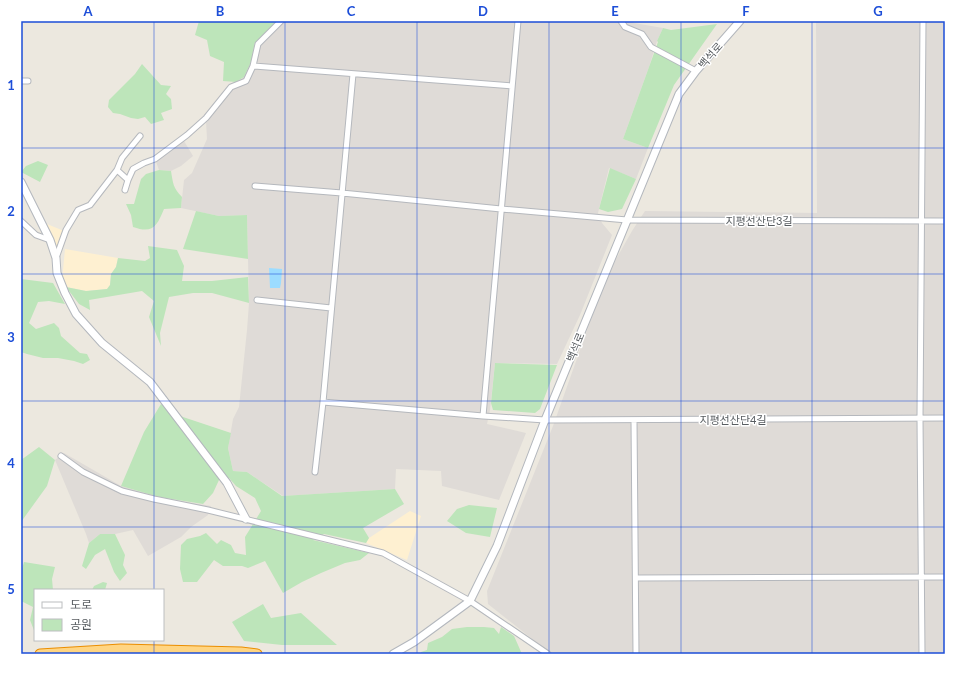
<svg xmlns="http://www.w3.org/2000/svg" width="966" height="675" font-family="Lato,'Noto Sans KR',sans-serif">
<style>
.commercial{fill:#fef0d1}
.industrial{fill:#dfdbd7}
.green{fill:#bde5ba}
.water{fill:#9cdcff}
.lines{fill:none;stroke-linecap:round;stroke-linejoin:round}
.street-casing{stroke:#b5b8bd;stroke-width:7}
.secondary-casing{stroke:#b3b7bd;stroke-width:9}
.highway-casing{stroke:#eb8e00;stroke-width:11}
.street{stroke:#fff;stroke-width:5}
.secondary{stroke:#fff;stroke-width:7}
.highway{stroke:#ffd583;stroke-width:9}
.grid{fill:none;stroke:#1d4ed8;stroke-width:1;stroke-opacity:0.55}
.labels{text-anchor:middle;dominant-baseline:central;stroke-width:3;stroke-linejoin:round;paint-order:stroke}
.street-label{font-size:11px;fill:#585d61;stroke:#fff}
.neatline{fill:none;stroke:#1d4ed8;stroke-width:1.5}
.grid-label{font-size:13px;text-anchor:middle;font-weight:bold;fill:#1d4ed8}
</style>
<rect width="100%" height="100%" fill="#ece8df"/>
<path class="commercial" d="M47,224L64,231L56,251Z
M65,249L118,258L116,267L111,274L110,285L107,289L86,291L66,287L62,281Z
M410,511L421,516L407,560L366,543L369,538Z"/>
<path class="industrial" d="M278,21H632L634,23L663,28L657,41L650,64L623,139L648,148L636,179L609,168L598,213L602,223L612,235L580,315L557,364L495,363L490,410L487,424L526,433L499,500L442,486L441,471L396,469L395,489L283,496L247,472L233,471L228,448L233,419L239,407L247,330L249,303L247,215L219,216L181,208L184,180L192,173L207,139L206,121L229,86L244,77L258,42Z
M816,21H945V654H551L488,604L487,591L553,426L596,305L611,268L632,231L645,211L817,213Z
M181,136L193,156L181,166L171,171L159,170L154,156Z
M64,453L121,486L159,497L211,506L208,515L191,527L181,537L148,556L133,530L115,534H100L89,543L86,534L55,460Z"/>
<path class="green" d="M199,21H278L258,42H255L251,62L244,77L236,82L223,81L224,62L210,56L207,40L195,35Z
M717,24L674,85L648,148L623,139L658,42L657,41L663,28L671,30Z
M142,64L161,85L171,86L166,94L171,99L172,109L161,113L164,120L151,124L145,117L138,119L131,118L120,114L113,113L108,107L109,100L135,74Z
M38,161L48,165L40,182L21,172L26,166Z
M610,168L636,179L622,209L608,212L599,209Z
M159,170L171,171C173,183 173,188 182,197L181,208L164,209C157,226 153,234 133,227L131,215L126,204H134L141,179L146,174Z
M196,211L219,216L247,215L248,259L183,249Z
M148,246L177,250L184,266L182,281H212L248,277L249,303L212,293H193L169,297L160,333L161,346L149,317L154,301L142,291L89,300L90,310L79,304L66,287L86,291L107,289L110,285L111,274L116,267L118,258L145,261L150,258Z
M21,279L53,283L65,304L49,301L38,302L29,323L36,329L54,323L59,328L61,336L80,353L87,354L90,360L83,364L74,361L58,358H43L27,354L21,352Z
M495,363L557,365L540,409L535,413L493,410L491,403Z
M161,404L183,417L231,433L228,448L233,471L247,472L282,496L395,489L404,504L363,528L369,538L366,543L324,534L313,540L369,553L360,560L345,563L321,573L302,582L283,593L265,561L248,568L242,566H223L214,560L197,582H183L180,569L181,545L187,539L200,536L206,533L217,544L221,540L231,545L235,553L246,555L245,537L261,511L255,498L236,486L229,478L219,480L213,493L203,504L159,497L121,486L144,432Z
M39,447L55,460L47,486L21,522V460Z
M469,505L497,508L490,537L466,533L447,521L457,509Z
M100,534H115L125,555L123,565L127,573L120,581L114,572L105,549L95,555L86,569L82,566L89,543Z
M24,562L55,567L52,579L53,590H35V633L30,620L33,607L21,601V572Z
M103,582L107,583L105,590H92L94,586Z
M263,604L271,618L301,613L337,645H282L244,641L232,622Z
M467,627H484L494,628L499,634L501,627L514,636L522,654H421V652L427,650L428,643L442,637L452,629Z"/>
<path class="water" d="M269,268L282,269L281,283L280,288H270Z"/>
<g class="lines">
<defs>
<path id="street" d="M621,21L625,27L642,34L651,47L696,71
M253,66L512,86
M21,81H28
M117,170L128,180
M255,186L342,193L501,209L627,220L945,221
M125,190L128,180L133,169L144,163L155,159L187,135L206,118L231,87L246,81L253,66L258,44L281,21
M21,221L36,235L50,240
M56,258L66,230L78,210L90,205L117,170L122,158L140,136
M257,300L331,308
M323,402L483,416L545,420L945,418
M483,416L518,21
M634,420L636,654
M61,456L83,472L122,491L154,499L208,510L383,553L470,601L548,654
M315,472L323,402L353,74
M636,578L945,577
M922,654L920,418L923,21"/>
<path id="secondary" d="M21,182L50,240L56,258L57,273L65,293L76,314L102,343L150,382L227,483L246,519
M393,654L414,642L470,601L497,546L545,420L679,94L696,71L740,21"/>
<path id="highway" d="M40,654L121,649L241,652L257,654"/>
</defs>
<use href="#street" class="street-casing"/>
<use href="#secondary" class="secondary-casing"/>
<use href="#highway" class="highway-casing"/>
<use href="#street" class="street"/>
<use href="#secondary" class="secondary"/>
<use href="#highway" class="highway"/>
</g>
<path class="grid" d="M154,21V590M285,21V654M417,21V654M549,21V654M681,21V654M812,21V654M21,148H945M21,274H945M21,401H945M21,527H945M154,640V654"/>
<g class="labels">
<g class="street-label">
<text transform="translate(710 55) rotate(-49)">백석로</text>
<text x="759" y="220">지평선산단3길</text>
<text transform="translate(575 347) rotate(-68)">백석로</text>
<text x="733" y="419">지평선산단4길</text>
</g>
</g>
<rect width="966" height="675" fill="none" stroke="#ffffff" stroke-width="44"/>
<rect x="34" y="589" width="130" height="52" fill="#ffffff" stroke="#bcbec0"/>
<rect x="42" y="602" width="20" height="6" fill="#ffffff" stroke="#bcbec0"/>
<text x="70" y="609" font-size="12" fill="#585d61">도로</text>
<rect x="42" y="619" width="20" height="12" fill="#bde5ba" stroke="#bcbec0"/>
<text x="70" y="629" font-size="12" fill="#585d61">공원</text>
<rect x="22" y="22" width="922" height="631" class="neatline"/>
<g class="grid-label">
<text x="88" y="16">A</text>
<text x="220" y="16">B</text>
<text x="351" y="16">C</text>
<text x="483" y="16">D</text>
<text x="615" y="16">E</text>
<text x="746" y="16">F</text>
<text x="878" y="16">G</text>
<text x="11" y="90">1</text>
<text x="11" y="216">2</text>
<text x="11" y="342">3</text>
<text x="11" y="468">4</text>
<text x="11" y="594">5</text>
</g>
</svg>
